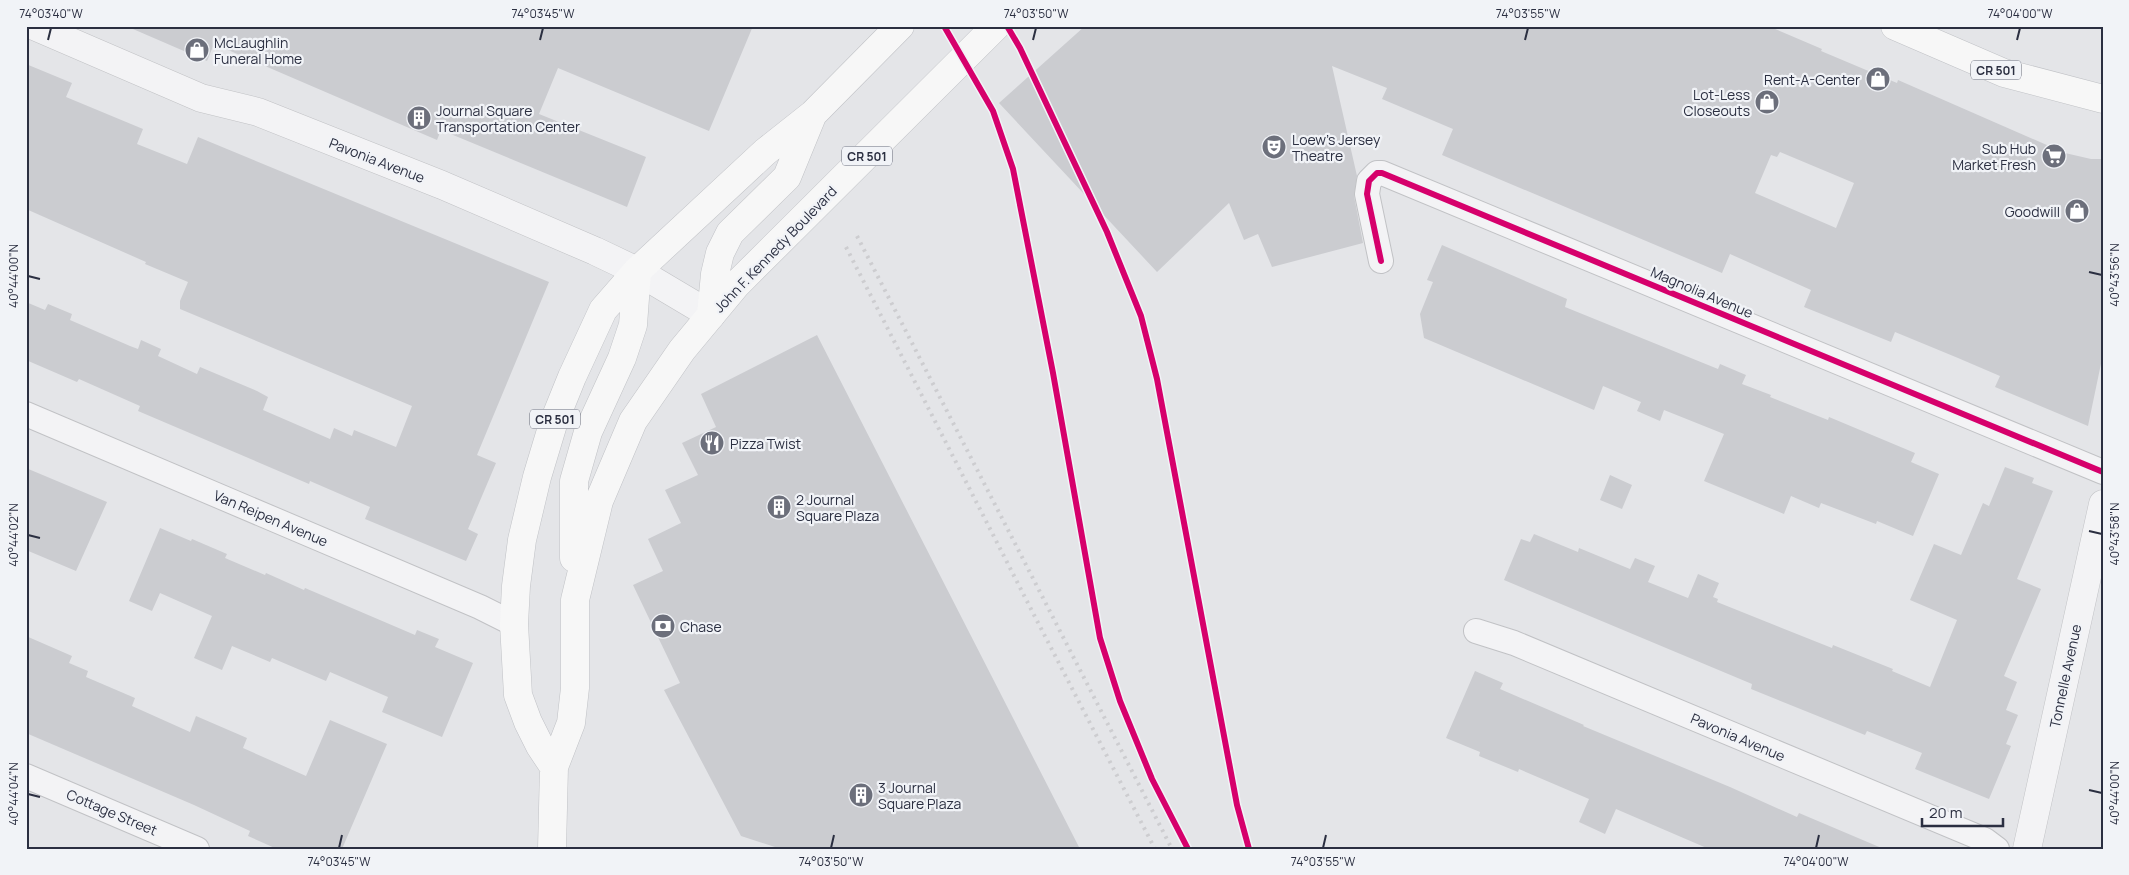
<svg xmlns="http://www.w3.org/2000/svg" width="2129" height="875" font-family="Manrope,sans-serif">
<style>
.building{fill:#cbccd0;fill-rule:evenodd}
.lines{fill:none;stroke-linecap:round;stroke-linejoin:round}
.minor-casing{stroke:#c1c2c5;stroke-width:26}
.tertiary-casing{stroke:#c1c2c5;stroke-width:29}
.primary-casing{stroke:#c0c2c6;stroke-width:29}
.minor{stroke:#f3f3f5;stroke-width:24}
.tertiary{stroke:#f3f3f5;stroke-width:28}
.primary{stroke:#f7f7f7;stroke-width:28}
.rail{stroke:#cdcdd0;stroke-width:4;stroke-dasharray:2.5 5;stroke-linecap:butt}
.cycleway-casing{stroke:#f1f3f7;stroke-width:9}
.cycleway{stroke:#d6006c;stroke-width:6}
.ticks{fill:none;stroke:#2b2f41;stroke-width:2}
.labels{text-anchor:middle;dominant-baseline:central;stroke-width:4.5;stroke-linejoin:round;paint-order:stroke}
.shield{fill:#f1f3f7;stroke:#666a78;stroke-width:1}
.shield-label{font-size:12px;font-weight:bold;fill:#2b2f41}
.poi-label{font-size:14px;fill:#2b2f41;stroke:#f1f3f7;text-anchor:start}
.street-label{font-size:14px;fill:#2b2f41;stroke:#f1f3f7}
.neatline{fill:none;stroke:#2b2f41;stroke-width:2}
.ticks-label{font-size:12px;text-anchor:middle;fill:#2b2f41}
</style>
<rect width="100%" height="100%" fill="#e4e5e8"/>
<path class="building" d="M126,26H753L709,131L558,68L539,114L646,157L627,207L441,130L437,140L214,44L207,61Z
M1085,26H1768L1822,49L1821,51L1897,83L1898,80L2065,153L2091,159H2103V354L2088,426L1995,387L2000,376L1958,358L1895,332L1891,342L1804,307L1811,290L1730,254L1722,273L1442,155L1453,129L1382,99L1387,88L1332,66L1357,176L1354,196L1363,243L1272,267L1258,234L1244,240L1229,203L1157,272L999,103ZM1780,152L1854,183L1836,228L1755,193L1771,155L1777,157Z
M26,64L72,83L66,97L143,129L137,144L187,164L198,137L549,282L477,455L496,463L468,529L478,534L466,561L365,519L370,507L310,481L309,484L138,411L140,406L79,379L77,382L26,360V302L45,310L48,304L72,314L70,320L130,346L138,349L141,340L161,349L158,356L197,374L200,367L257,391L268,397L263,410L330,439L334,428L352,436L354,430L396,447L412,406L180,309V301L188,282L145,264L146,262L26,209Z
M1442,245L1567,299L1565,307L1718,369L1720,364L1746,375L1742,384L1771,395L1770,397L1828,420L1829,417L1915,453L1911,462L1939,474L1913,536L1877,521L1876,524L1821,503L1819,508L1791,496L1784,514L1704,481L1724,434L1664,410L1660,421L1637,411L1641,402L1603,386L1594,410L1424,338L1420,314L1433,282L1427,280Z
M817,335L1080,849H781L741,836L664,690L680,683L633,585L663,571L648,539L681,523L665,490L698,475L682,443L716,427L701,394Z
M2005,467L2034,478L2032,483L2053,491L2017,579L2041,589L2004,676L2017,682L2006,710L2018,715L2006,744L2011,746L1989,799L1915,769L1922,753L1867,731L1865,735L1751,689L1752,684L1504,580L1521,539L1530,542L1534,534L1578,552L1579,548L1630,569L1635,558L1655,566L1648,582L1688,598L1698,574L1719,583L1713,597L1718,599L1717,602L1832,648L1833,645L1893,669L1892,671L1930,687L1957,620L1910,600L1934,544L1961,555L1983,503L1989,506Z
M26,468L107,502L76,571L26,550Z
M1610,475L1632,485L1622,509L1600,500Z
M160,528L191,541L192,539L227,554L225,558L265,575L266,573L304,590L305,588L415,635L417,630L439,639L435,647L473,663L442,737L382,712L388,697L330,672L326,681L272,658L270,662L232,646L222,670L194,658L212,616L160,593L152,611L129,601Z
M26,636L72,656L69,663L88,671L86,677L135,698L132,706L190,732L196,716L247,738L243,748L306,776L330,720L387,744L342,849H277L248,836L250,831L194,805L26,733Z
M1475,671L1503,683L1500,689L1584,725L1583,726L1730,787L1797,817L1799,813L1884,849H1709L1616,809L1605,834L1579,822L1589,799L1519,769L1518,772L1479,756L1480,752L1446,738Z"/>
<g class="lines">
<defs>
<path id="minor" d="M1381,261L1367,194L1369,181L1377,173H1382L2103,472
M26,414L480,607L514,624
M1476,631L1514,643L1985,840L1997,849
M26,776L197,849"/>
<path id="tertiary" d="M34,26L201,98L258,112L442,185L595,251L637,271L711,315
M2027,849L2103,504"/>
<path id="primary" d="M1895,26L2004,73L2103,99
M711,315L715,274L720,253L730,233L787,177L812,116
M574,558V481L588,432L622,358L633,325L637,271
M554,767L540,746L528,722L518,695L514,624L516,586L522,540L537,477L553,424L572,377L603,310L637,271L765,152L813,114L900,26
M552,849L554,767L571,723L575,688V600L599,501L633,421L682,350L736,285L996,26"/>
</defs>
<use href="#minor" class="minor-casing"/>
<use href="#tertiary" class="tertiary-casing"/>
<use href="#primary" class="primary-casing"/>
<use href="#minor" class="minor"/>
<use href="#tertiary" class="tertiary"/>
<use href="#primary" class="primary"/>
<path class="rail" d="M993,111L1013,169L1025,223L1100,638L1120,701L1152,779L1188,849
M1090,195L1107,232L1141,316L1157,379L1237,805L1249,849
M857,236L1172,849
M846,247L1032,611L1155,849"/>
<defs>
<path id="cycleway" d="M944,26L993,111L1013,169L1053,373L1100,638L1120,701L1152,779L1188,849
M1007,26L1020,48L1107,232L1141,316L1157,379L1237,805L1249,849
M1381,261L1367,194L1369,181L1377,173H1382L2103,472"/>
</defs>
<use href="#cycleway" class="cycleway-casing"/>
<use href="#cycleway" class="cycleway"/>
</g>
<path class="ticks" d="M48,40L51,28M540,40L543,28M1033,40L1036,28M1525,40L1528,28M2017,40L2020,28M2089,272L2102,275M28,276L40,279M2089,531L2102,534M28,535L40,538M2089,790L2102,793M28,794L40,797M339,848L342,835M831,848L834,835M1323,848L1326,835M1816,848L1819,835"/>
<defs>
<symbol id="shop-disc" viewBox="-11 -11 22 22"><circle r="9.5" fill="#6c6f7b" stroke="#f1f3f7"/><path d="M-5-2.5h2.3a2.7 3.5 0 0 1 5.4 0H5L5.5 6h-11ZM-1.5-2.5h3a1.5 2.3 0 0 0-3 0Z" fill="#fff"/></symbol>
<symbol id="building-disc" viewBox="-11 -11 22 22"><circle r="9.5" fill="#6c6f7b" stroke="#f1f3f7"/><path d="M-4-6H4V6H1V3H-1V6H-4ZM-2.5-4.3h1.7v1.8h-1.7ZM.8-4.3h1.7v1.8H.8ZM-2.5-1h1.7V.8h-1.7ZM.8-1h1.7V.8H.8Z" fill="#fff"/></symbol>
<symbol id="theatre-disc" viewBox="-11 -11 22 22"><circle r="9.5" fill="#6c6f7b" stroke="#f1f3f7"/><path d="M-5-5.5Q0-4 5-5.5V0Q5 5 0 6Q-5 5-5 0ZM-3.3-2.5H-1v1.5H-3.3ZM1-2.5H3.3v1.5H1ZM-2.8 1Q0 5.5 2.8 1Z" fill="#fff"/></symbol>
<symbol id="supermarket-disc" viewBox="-11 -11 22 22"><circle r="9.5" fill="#6c6f7b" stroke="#f1f3f7"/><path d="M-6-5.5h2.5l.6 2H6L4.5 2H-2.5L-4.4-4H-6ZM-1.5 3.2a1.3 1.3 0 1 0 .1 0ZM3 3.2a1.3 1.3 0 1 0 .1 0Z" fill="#fff"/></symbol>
<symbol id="restaurant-disc" viewBox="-11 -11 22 22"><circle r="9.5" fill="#6c6f7b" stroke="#f1f3f7"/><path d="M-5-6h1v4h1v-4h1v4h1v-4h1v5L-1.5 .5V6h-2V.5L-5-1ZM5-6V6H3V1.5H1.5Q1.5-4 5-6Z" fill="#fff"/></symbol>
<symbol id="bank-disc" viewBox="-11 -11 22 22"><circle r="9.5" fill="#6c6f7b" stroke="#f1f3f7"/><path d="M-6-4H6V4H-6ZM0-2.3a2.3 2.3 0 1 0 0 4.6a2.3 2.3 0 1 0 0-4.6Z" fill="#fff"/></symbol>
</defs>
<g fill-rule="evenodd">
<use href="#shop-disc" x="183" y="36" width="28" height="28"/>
<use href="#shop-disc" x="1864" y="65" width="28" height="28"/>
<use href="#shop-disc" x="1753" y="88" width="28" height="28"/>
<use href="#building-disc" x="405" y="104" width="28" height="28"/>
<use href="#theatre-disc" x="1260" y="133" width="28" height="28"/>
<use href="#supermarket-disc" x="2040" y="142" width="28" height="28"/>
<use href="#shop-disc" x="2063" y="197" width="28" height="28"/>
<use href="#restaurant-disc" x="698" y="429" width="28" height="28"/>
<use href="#building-disc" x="765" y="493" width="28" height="28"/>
<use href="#bank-disc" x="649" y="612" width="28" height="28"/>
<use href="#building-disc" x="847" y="781" width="28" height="28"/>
</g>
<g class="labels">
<g class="shield">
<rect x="1971" y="60.5" width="50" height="19" rx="4"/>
<rect x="842" y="146.5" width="50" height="19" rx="4"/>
<rect x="530" y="409.5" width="50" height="19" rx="4"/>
</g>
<g class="shield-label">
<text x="1996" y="70">CR 501</text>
<text x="867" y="156">CR 501</text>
<text x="555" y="419">CR 501</text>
</g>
<g class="poi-label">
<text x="214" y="42">McLaughlin<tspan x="214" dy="16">Funeral Home</tspan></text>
<text x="1860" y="79" text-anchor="end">Rent-A-Center</text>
<text x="1750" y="94" text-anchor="end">Lot-Less<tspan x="1750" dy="16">Closeouts</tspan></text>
<text x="436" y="110">Journal Square<tspan x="436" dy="16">Transportation Center</tspan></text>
<text x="1292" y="139">Loew's Jersey<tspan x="1292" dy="16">Theatre</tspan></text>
<text x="2036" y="148" text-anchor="end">Sub Hub<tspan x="2036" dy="16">Market Fresh</tspan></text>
<text x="2060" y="211" text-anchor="end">Goodwill</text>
<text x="730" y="443">Pizza Twist</text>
<text x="796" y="499">2 Journal<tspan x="796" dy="16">Square Plaza</tspan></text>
<text x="680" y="626">Chase</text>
<text x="878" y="787">3 Journal<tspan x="878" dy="16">Square Plaza</tspan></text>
</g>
<g class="street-label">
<text transform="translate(377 160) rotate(21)">Pavonia Avenue</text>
<text transform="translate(775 249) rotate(-46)">John F. Kennedy Boulevard</text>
<text transform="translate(1702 292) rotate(23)">Magnolia Avenue</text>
<text transform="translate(271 518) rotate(23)">Van Reipen Avenue</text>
<text transform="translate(2065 676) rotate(-78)">Tonnelle Avenue</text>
<text transform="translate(1738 737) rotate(23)">Pavonia Avenue</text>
<text transform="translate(112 812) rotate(23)">Cottage Street</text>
</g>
</g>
<rect width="2129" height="875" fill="none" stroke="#f1f3f7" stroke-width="55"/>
<path d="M1922 818v8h81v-8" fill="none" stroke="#2b2f41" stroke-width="2.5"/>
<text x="1929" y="818" font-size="15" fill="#2b2f41" stroke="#f1f3f7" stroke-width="4" paint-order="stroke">20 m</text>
<rect x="28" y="28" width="2074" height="820" class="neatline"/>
<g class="ticks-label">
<text x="51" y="18">74°03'40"W</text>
<text x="543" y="18">74°03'45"W</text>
<text x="1036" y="18">74°03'50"W</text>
<text x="1528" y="18">74°03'55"W</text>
<text x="2020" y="18">74°04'00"W</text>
<text transform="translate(2115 275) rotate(-90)" y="4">40°43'56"N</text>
<text transform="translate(14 276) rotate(-90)" y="4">40°44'00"N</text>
<text transform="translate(2115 534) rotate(-90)" y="4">40°43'58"N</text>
<text transform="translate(14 535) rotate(-90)" y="4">40°44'02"N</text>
<text transform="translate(2115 793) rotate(-90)" y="4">40°44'00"N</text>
<text transform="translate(14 794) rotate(-90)" y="4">40°44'04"N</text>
<text x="339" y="866">74°03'45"W</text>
<text x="831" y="866">74°03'50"W</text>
<text x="1323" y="866">74°03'55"W</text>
<text x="1816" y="866">74°04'00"W</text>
</g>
</svg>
